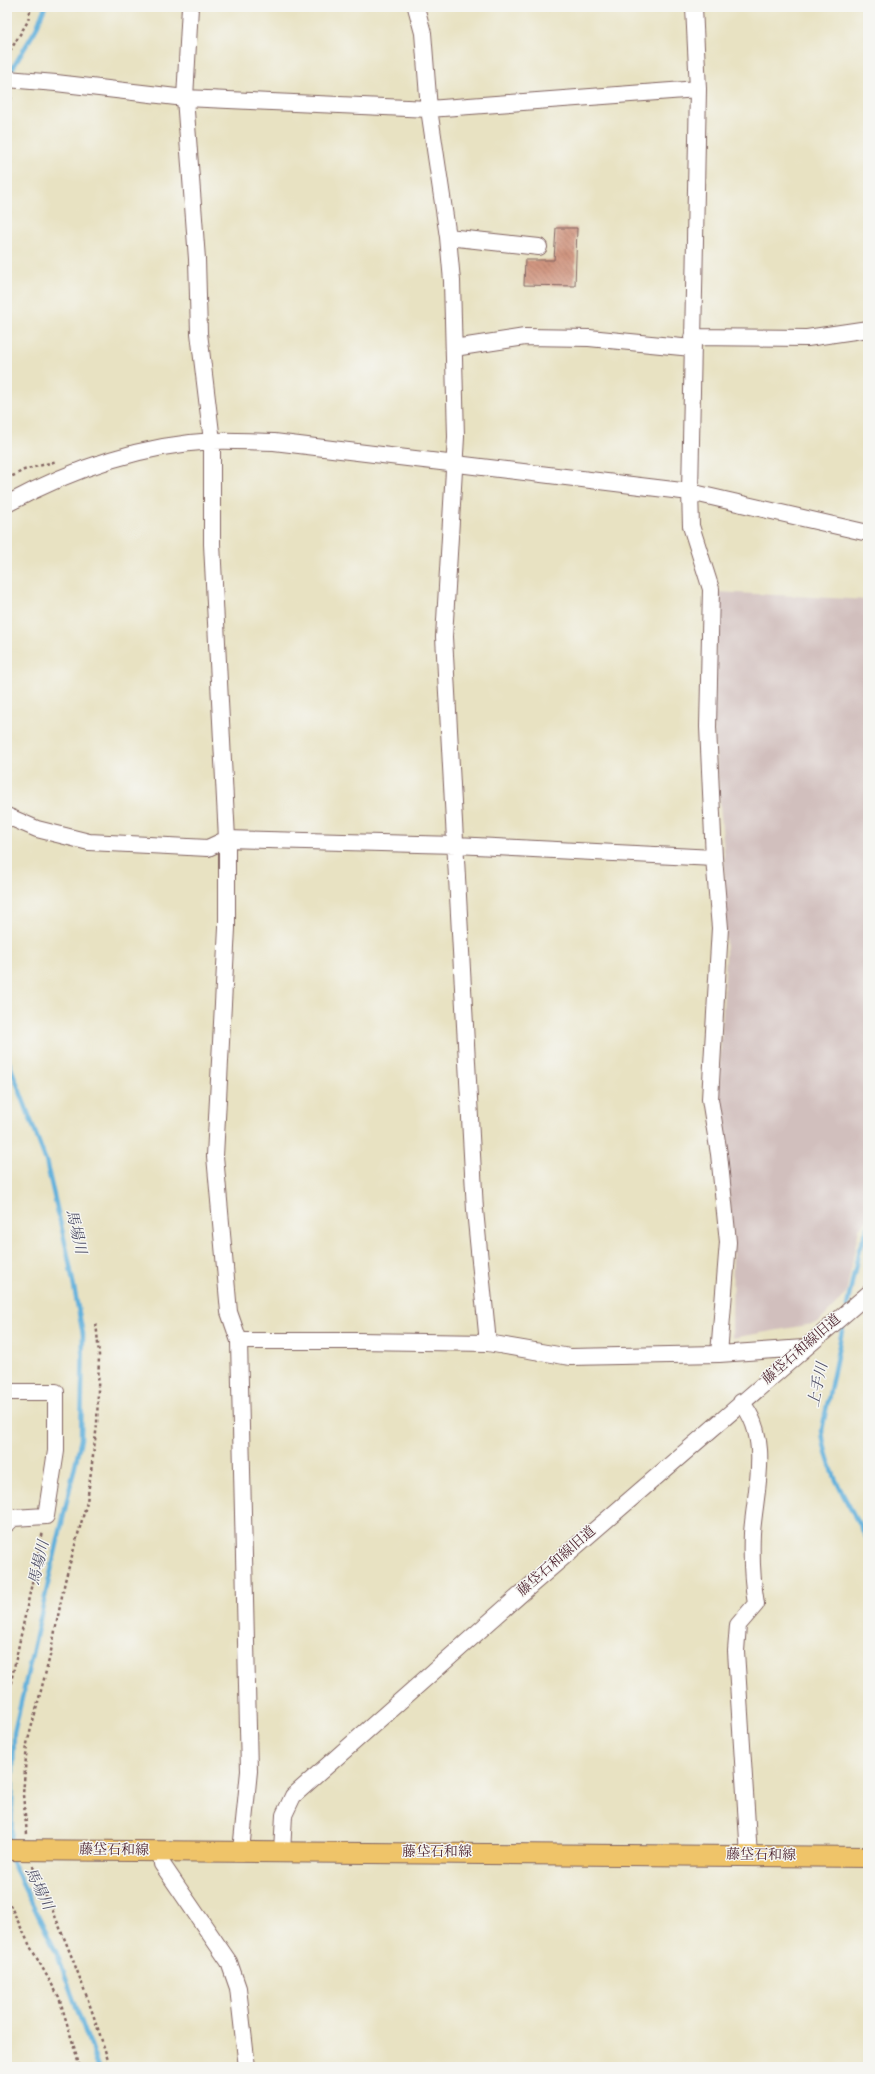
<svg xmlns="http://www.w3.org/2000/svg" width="875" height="2074" font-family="'Sorts Mill Goudy','Noto Serif JP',serif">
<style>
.industrial{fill:#d1bfbd}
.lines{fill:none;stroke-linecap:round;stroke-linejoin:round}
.stream{stroke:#62b1dc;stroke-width:4.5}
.building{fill:url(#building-back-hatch)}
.minor-casing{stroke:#816360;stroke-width:18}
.major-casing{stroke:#816360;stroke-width:22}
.path{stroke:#816360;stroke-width:2.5;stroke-dasharray:3 3;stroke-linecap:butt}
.minor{stroke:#fff;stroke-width:16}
.major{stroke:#efc469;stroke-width:20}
.labels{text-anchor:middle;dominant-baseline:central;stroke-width:3;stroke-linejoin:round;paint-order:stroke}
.street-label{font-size:14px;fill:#4a1f2b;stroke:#f6f6f2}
.water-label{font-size:15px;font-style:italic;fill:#525269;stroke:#f6f6f2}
</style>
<defs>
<pattern id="building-back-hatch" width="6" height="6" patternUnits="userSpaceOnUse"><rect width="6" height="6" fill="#d09580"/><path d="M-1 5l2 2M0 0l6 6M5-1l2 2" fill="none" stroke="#ab7969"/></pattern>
</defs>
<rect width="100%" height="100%" fill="#f6f6f2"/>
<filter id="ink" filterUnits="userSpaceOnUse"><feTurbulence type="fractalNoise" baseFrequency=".025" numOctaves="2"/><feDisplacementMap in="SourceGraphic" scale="8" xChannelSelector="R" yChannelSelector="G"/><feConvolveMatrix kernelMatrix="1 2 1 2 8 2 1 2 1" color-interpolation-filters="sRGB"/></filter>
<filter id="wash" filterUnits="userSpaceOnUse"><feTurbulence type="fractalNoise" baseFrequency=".012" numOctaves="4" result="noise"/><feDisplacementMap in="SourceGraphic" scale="16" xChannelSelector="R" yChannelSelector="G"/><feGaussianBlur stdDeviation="0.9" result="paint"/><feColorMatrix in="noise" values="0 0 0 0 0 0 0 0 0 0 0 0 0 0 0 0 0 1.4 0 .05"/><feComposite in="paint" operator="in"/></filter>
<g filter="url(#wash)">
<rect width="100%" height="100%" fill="#e8e2c2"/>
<path class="industrial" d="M717,592L868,600V1220L859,1228L846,1294L818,1323L732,1338L733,1233L718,1095L726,956L724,851L713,722Z"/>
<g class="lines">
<path class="stream" d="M8,76L36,29L45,7
M7,1057L46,1161L67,1251L83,1334L81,1439L14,1733L11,1844
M847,1306L859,1250L868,1227
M844,1321L822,1430C825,1470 850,1506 868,1541
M11,1854V1860L57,1954L98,2067"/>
</g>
<g id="blocks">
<path class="building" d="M556,228H577L575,286L524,285L525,260H554Z"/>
</g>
</g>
<g filter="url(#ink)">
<use href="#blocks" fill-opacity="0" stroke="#816360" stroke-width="1"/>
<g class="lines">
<defs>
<path id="minor" d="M190,7L185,98L197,259L199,333L212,441V544L227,839V928L215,1156L229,1312L239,1341L249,1771L241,1851
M416,7L423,33L429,109L448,237L452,281L456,437L444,637L475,1210L488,1343
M694,7L698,89L690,492L691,526L711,589L708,727L714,858L720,928L710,1099L719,1154L728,1242L719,1354
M7,79L56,83L185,98L429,109L698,89
M448,237L539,247
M692,337L807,338L868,329
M454,348L525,337L589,338L692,348
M7,504C70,470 140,445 213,441C233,440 254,442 274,442L690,492L868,533
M7,816L37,829L89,842L208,848L227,839L456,845L714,858
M239,1341H358L488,1343L570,1357L719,1354L804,1348
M7,1392H56V1451L46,1516L13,1518L7,1524
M741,1402C772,1438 755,1491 752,1533C751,1557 752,1580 756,1604L738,1625L736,1651L749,1856
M161,1851L162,1864L229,1962L238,1988L247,2067
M282,1852L284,1815L293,1796L530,1586L868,1294"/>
<path id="major" d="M7,1850L868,1857"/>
</defs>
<use href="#minor" class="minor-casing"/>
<use href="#major" class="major-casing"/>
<path class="path" d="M7,56L28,21L31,7
M7,105L13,95
M7,479L24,470L57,461
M7,1701L43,1531
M27,1834L23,1795L27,1744L50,1656L65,1581L87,1502L97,1425L99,1355L96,1321
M33,1866C37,1884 48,1899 55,1916C76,1966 95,2016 110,2067
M7,1899L31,1948L59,1997L80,2067"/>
<use href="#minor" class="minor"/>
<use href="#major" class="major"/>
</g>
</g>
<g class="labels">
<g class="street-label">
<text transform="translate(802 1350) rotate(-41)">藤垈石和線旧道</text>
<text transform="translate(557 1562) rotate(-41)">藤垈石和線旧道</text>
<text transform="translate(114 1851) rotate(1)">藤垈石和線</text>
<text x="437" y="1853">藤垈石和線</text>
<text transform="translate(761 1856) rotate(1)">藤垈石和線</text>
</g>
<g class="water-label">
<text transform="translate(75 1232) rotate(77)">馬場川</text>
<text transform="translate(819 1385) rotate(-78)">上手川</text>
<text transform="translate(40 1563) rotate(-77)">馬場川</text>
<text transform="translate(38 1889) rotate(64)">馬場川</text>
</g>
</g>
<rect width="875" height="2074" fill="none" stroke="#f6f6f2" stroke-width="24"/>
</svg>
